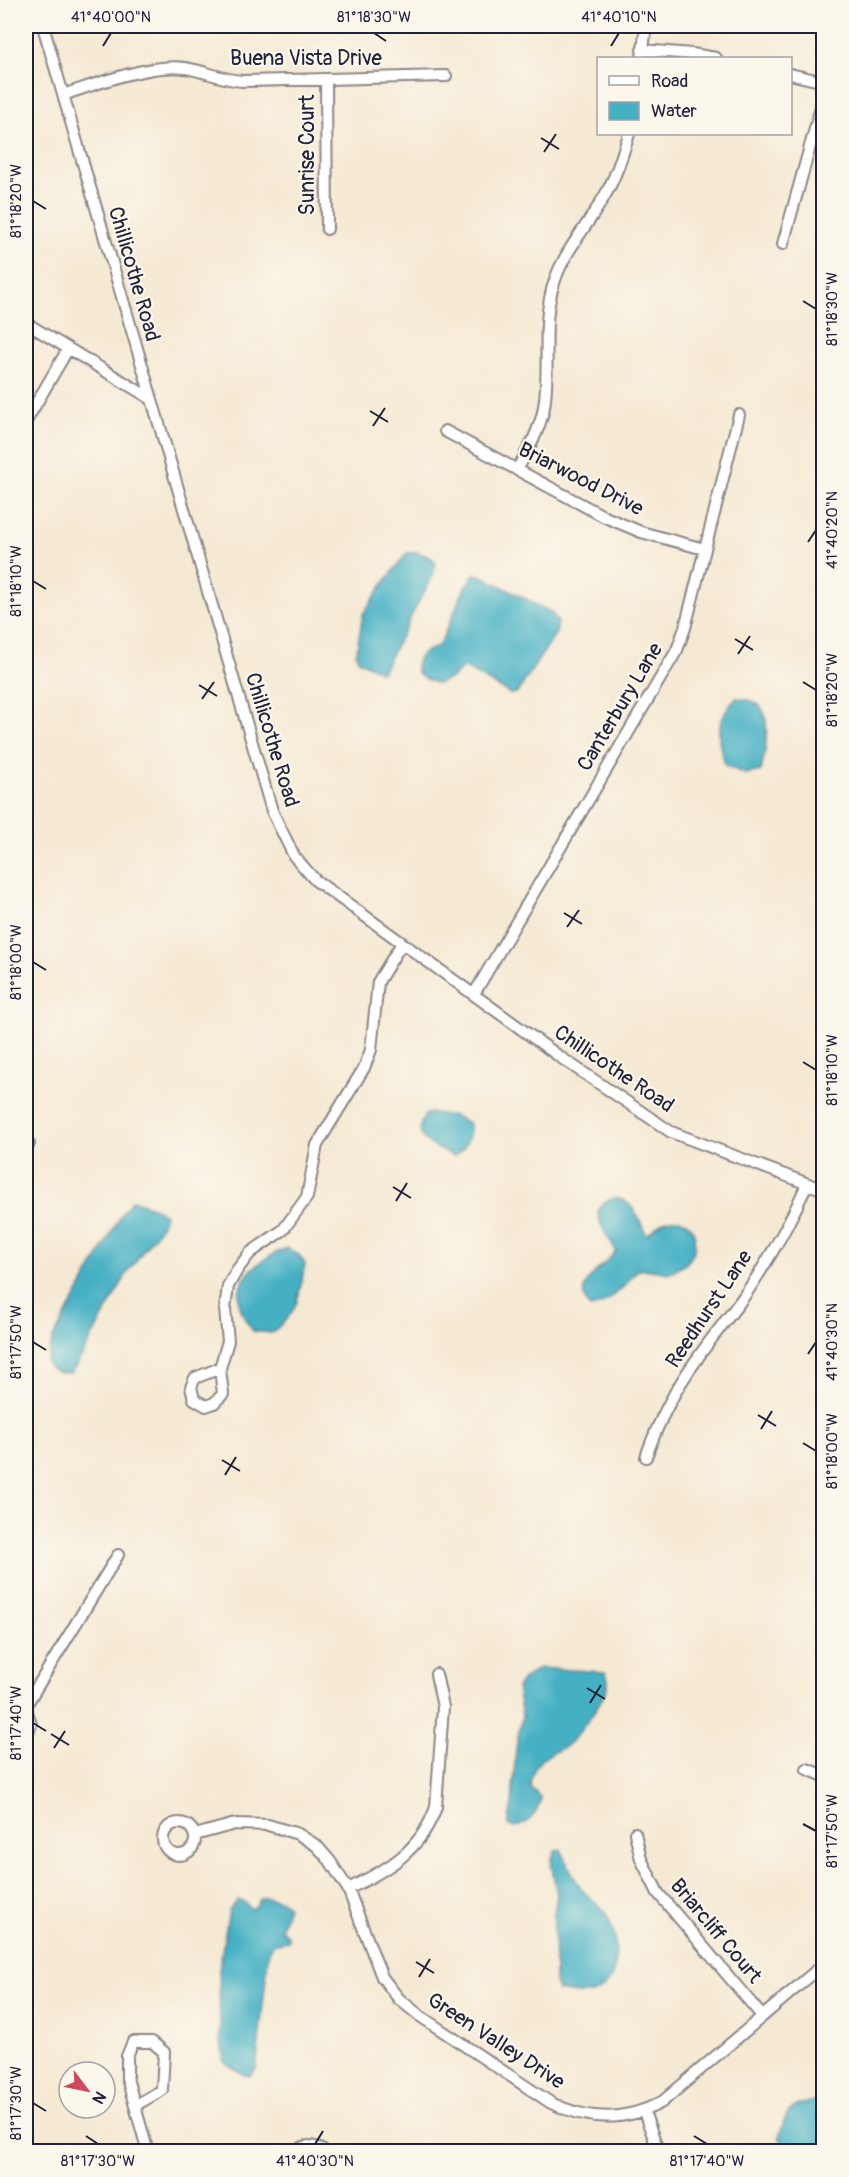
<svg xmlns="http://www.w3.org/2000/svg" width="849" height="2177" font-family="Pangolin,sans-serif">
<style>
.water{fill:#45b0c4;stroke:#346980;stroke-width:1.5}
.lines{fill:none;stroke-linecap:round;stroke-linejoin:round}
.stream{stroke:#45b0c4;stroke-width:3}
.minor-casing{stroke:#8c8687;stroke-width:14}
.minor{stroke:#fff;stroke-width:10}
.ticks{fill:none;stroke:#22223b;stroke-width:2}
.labels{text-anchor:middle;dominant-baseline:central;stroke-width:4.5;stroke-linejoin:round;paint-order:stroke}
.street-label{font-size:21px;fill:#22223b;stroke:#fbf7ec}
.neatline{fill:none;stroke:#22223b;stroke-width:2}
.ticks-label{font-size:15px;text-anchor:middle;fill:#22223b}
</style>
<rect width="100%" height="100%" fill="#fbf7ec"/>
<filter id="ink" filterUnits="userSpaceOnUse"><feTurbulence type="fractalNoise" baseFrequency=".0167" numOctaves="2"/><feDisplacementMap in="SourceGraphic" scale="12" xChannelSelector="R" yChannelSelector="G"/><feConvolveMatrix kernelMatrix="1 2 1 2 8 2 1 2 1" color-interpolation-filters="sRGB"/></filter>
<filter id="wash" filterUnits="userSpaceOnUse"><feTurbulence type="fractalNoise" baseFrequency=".008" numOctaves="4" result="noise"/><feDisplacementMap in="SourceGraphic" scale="24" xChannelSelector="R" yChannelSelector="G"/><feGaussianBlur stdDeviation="1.35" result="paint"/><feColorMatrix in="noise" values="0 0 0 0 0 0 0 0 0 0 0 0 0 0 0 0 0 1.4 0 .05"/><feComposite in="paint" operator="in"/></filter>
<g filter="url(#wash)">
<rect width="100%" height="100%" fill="#f5e9d3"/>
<path class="water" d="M417 552 432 558 436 564 433 575 382 672 359 661 356 654 363 614 384 583 407 553Z
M474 574 480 575 551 612 558 622 556 633 517 693 510 694 464 667 453 677 438 684C427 680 412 676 417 662 419 658 419 656 423 653 429 649 434 650 440 644L465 587Z
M736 698C743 699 753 699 759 705 772 717 765 755 761 771L745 774 726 766C715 737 715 722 736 698Z
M433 1113 454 1116 468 1122C473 1134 466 1150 454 1156 434 1147 408 1139 426 1114Z
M616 1198C634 1200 639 1221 647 1235 654 1229 662 1220 671 1219 696 1216 701 1245 689 1260 685 1266 676 1270 669 1273L644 1269 636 1271C627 1285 607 1306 590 1308 569 1284 605 1267 616 1251 606 1231 581 1207 616 1198Z
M132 1200 155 1208 165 1215 162 1225 128 1272 76 1366 70 1373C60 1374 52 1372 46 1363L53 1338 123 1212Z
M287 1248 299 1255 305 1264C298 1298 300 1312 271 1333L253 1331C250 1326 245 1320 243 1315 227 1280 260 1259 287 1248Z
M540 1668 605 1672C606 1674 608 1678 608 1680 609 1695 577 1739 564 1747 557 1752 546 1754 540 1761 533 1768 531 1778 530 1787L540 1797C542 1811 522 1833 508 1825L512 1804 516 1747 522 1716 517 1688 524 1678Z
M561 1849C568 1864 574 1881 585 1893 591 1900 601 1905 605 1912 619 1935 624 1982 594 1993 584 1997 568 1992 558 1991L555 1982 554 1914 557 1895 551 1861 555 1851Z
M266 1897 282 1901 288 1907 281 1928 289 1938 288 1941 272 1944 269 1950 256 2069 250 2076 244 2075 224 2062 220 2036 219 1969 229 1910 238 1900 246 1903 250 1909 255 1907 261 1898Z
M817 2100 823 2102V2151H789L779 2137C787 2109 788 2107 817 2100Z"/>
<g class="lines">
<path class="stream" d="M580 2148V2152"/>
</g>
</g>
<g filter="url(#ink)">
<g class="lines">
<g class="minor-casing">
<path id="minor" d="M43 26 272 811 294 856 315 880 560 1057 671 1132 824 1190
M642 50 692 54 716 58
M642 58 646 26
M790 74 824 82
M326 80 327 229
M63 95C96 84 151 63 185 68 205 71 223 80 243 81L446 76
M783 244 824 96
M26 323 150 398
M26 421 68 349
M445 431 605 517 641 532 704 549
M517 470C528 450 540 430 544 407 551 365 540 322 555 280 565 250 589 224 604 197 616 177 622 156 629 134
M474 994 677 650 685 628 739 415
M26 1149 29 1144
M220 1368 195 1378 191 1387 194 1399 206 1406 214 1403 223 1394 220 1368 228 1341 225 1309 228 1286 237 1270 250 1253 283 1230 307 1197 317 1145 364 1068 371 1050 378 982 402 943
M646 1457C658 1422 675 1389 697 1359 713 1335 733 1313 749 1289 771 1256 791 1221 807 1184
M26 1705 118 1555
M26 1708 31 1725 26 1735
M807 1769 824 1776
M163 1839a16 16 0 1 1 32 0a16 16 0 1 1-32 0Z
M635 1833 641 1859 658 1893 762 2016
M195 1835 235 1824 268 1825 298 1834 317 1846 330 1861 348 1889 382 1977 399 1999 420 2016 551 2103C589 2121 625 2122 662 2102L824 1964
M348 1889C387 1870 421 1851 436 1807L443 1707 436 1674
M136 2105 162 2090 164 2052 152 2042H133L127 2056V2078L148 2152
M644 2112 659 2152
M295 2152C305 2143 315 2145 325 2152"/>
</g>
<use href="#minor" class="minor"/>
</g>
</g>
<path class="ticks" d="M374 33 386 41M103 46 111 33M611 46 619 33M541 138 559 149M544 152 556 134M33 201 46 209M803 301 816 309M370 411 388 422M373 426 385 408M808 542 816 530M33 581 46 589M735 639 753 650M738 654 750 636M803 682 816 690M199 685 217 696M202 699 214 682M564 913 582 924M567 927 579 910M33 962 46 970M803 1062 816 1070M393 1187 411 1198M396 1201 407 1183M33 1342 46 1350M808 1354 816 1342M758 1415 776 1426M761 1429 772 1411M803 1443 816 1451M222 1460 240 1471M225 1475 236 1457M587 1688 605 1699M590 1703 601 1685M33 1723 46 1731M51 1734 69 1745M54 1748 65 1731M803 1824 816 1831M416 1962 434 1973M419 1977 430 1959M33 2103 46 2111M86 2136 98 2144M694 2136 707 2144M315 2144 323 2131"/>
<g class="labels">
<g class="street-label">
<text x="306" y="58">Buena Vista Drive</text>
<text transform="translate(307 155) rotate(-90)">Sunrise Court</text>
<text transform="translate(134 274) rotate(74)">Chillicothe Road</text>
<text transform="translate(581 479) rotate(27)">Briarwood Drive</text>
<text transform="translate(620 707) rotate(-59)">Canterbury Lane</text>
<text transform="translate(272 740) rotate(73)">Chillicothe Road</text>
<text transform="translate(614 1069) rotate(34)">Chillicothe Road</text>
<text transform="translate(709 1309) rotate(-56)">Reedhurst Lane</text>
<text transform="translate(716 1931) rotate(50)">Briarcliff Court</text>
<text transform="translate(496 2041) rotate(33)">Green Valley Drive</text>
</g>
</g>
<rect width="849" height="2177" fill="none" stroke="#fbf7ec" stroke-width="66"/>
<rect x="597" y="57" width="195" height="78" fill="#fbf7ec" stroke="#a4a2a5" stroke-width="1.5"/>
<rect x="609" y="76" width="30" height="9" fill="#ffffff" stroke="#a4a2a5" stroke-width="1.5"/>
<text x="651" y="87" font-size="18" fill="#22223b">Road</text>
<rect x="609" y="102" width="30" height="18" fill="#45b0c4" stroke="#a4a2a5" stroke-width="1.5"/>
<text x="651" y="117" font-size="18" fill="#22223b">Water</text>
<g transform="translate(87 2090) rotate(122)"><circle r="28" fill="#fbf7ec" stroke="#a4a2a5" stroke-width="1.5"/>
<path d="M0-4.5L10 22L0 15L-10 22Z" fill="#d1495b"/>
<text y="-9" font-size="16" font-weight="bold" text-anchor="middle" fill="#22223b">N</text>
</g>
<rect x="33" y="33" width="783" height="2111" class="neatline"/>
<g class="ticks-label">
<text x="111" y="22">41°40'00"N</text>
<text x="374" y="22">81°18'30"W</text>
<text x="619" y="22">41°40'10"N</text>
<text transform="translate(16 201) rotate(-90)" y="5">81°18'20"W</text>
<text transform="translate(832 309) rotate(-90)" y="5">81°18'30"W</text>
<text transform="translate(832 530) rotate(-90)" y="5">41°40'20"N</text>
<text transform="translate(16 581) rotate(-90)" y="5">81°18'10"W</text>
<text transform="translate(832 690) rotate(-90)" y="5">81°18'20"W</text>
<text transform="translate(16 962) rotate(-90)" y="5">81°18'00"W</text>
<text transform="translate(832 1070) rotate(-90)" y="5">81°18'10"W</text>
<text transform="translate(832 1342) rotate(-90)" y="5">41°40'30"N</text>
<text transform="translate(16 1342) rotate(-90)" y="5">81°17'50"W</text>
<text transform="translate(832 1451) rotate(-90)" y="5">81°18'00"W</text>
<text transform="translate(16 1723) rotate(-90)" y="5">81°17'40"W</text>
<text transform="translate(832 1831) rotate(-90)" y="5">81°17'50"W</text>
<text transform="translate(16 2103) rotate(-90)" y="5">81°17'30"W</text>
<text x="98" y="2166">81°17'30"W</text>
<text x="315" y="2166">41°40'30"N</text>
<text x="707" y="2166">81°17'40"W</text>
</g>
</svg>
